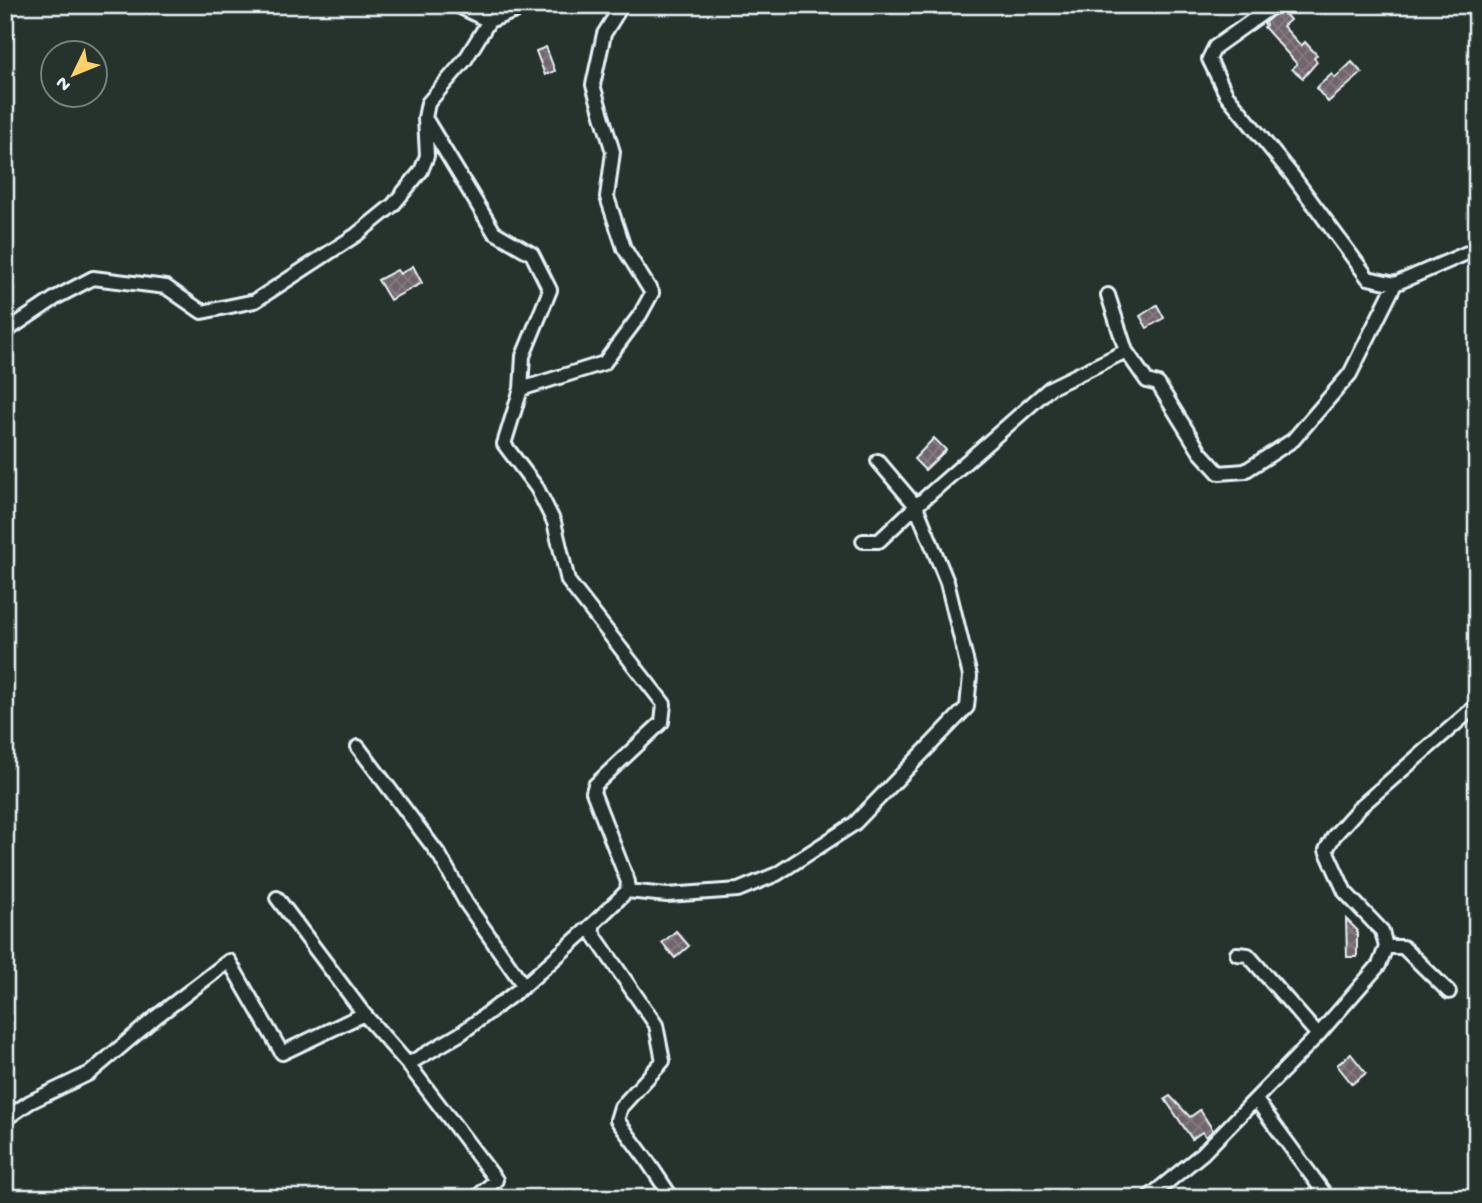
<svg xmlns="http://www.w3.org/2000/svg" width="1482" height="1203" font-family="'Gochi Hand',sans-serif">
<style>
.building{fill:url(#building-cross-hatch);stroke:#e8f1f8;stroke-width:2}
.lines{fill:none;stroke-linecap:round;stroke-linejoin:round}
.minor-casing{stroke:#e8f1f8;stroke-width:18}
.minor{stroke:#26332d;stroke-width:12}
</style>
<defs>
<pattern id="building-cross-hatch" width="8" height="8" patternUnits="userSpaceOnUse" patternTransform="scale(1.75)"><rect width="8" height="8" fill="#70656b"/><path d="M0 0l8 8M0 8l8-8" fill="none" stroke="#847c81"/></pattern>
</defs>
<rect width="100%" height="100%" fill="#26332d"/>
<filter id="ink" filterUnits="userSpaceOnUse"><feTurbulence type="fractalNoise" baseFrequency=".0143" numOctaves="2"/><feDisplacementMap in="SourceGraphic" scale="14" xChannelSelector="R" yChannelSelector="G"/><feConvolveMatrix kernelMatrix="1 2 1 2 8 2 1 2 1" color-interpolation-filters="sRGB"/></filter>
<g filter="url(#ink)">
<path class="building" d="M1281 9 1290 20 1283 26 1301 46 1305 42 1317 55 1314 58 1317 62 1303 78 1292 69 1297 64 1264 27 1266 25 1264 23Z
M546 47 555 71 545 75 536 51Z
M1352 62 1362 73 1328 102 1316 88 1332 74 1335 78Z
M413 266 422 283 390 300 378 280 397 270 400 274Z
M1157 305 1164 318 1147 328 1140 316Z
M934 438 946 450 925 470 914 459Z
M1346 919 1357 930V957H1347Z
M676 931 689 946 675 958 662 943Z
M1351 1054 1366 1073 1352 1084 1337 1065Z
M1170 1096 1190 1117 1200 1110 1213 1130 1206 1137 1202 1132 1192 1139 1165 1099Z"/>
<g class="lines">
<g class="minor-casing">
<path id="minor" d="M456 5 489 21 531 5
M622 5 604 34 593 85 613 152 607 197 624 248 652 293 640 315 604 363 521 389 504 444 537 488 554 522 568 581 664 704 662 722 595 785 593 792 628 882 627 891 594 923 592 932 656 1025 663 1061 621 1107 617 1120 646 1159 672 1198
M1274 5 1215 47 1209 59 1226 94 1292 175 1368 278 1395 284 1474 250 1477 252
M427 121 494 232 532 254 550 290 523 356 521 389
M1108 295 1126 351 1147 381 1158 384 1200 452 1219 473 1245 471 1293 440 1350 374 1395 284
M5 332 57 297 93 278 166 287 202 312 255 301 356 235 393 205 421 171 427 156 425 118 428 103 465 60 489 21
M863 541H879L916 506 1050 388 1126 351
M358 747 440 856 466 903 524 986
M627 891 667 895 738 890 777 874 854 824 967 707 970 676 947 582 916 506 878 461
M277 898 364 1014 408 1064 496 1180 476 1198
M1386 947H1403L1449 992
M1237 954 1248 955 1318 1035
M408 1064 460 1034 524 986 594 923
M1256 1100 1328 1198
M5 1119 30 1102 90 1073 156 1017 229 961 282 1053 364 1014
M1148 1198 1203 1153 1318 1035 1379 965 1386 947 1382 931 1345 892 1326 850 1334 836 1360 807 1477 705"/>
</g>
<use href="#minor" class="minor"/>
</g>
</g>
<rect width="1482" height="1203" fill="none" stroke="#26332d" stroke-width="28"/>
<rect x="14" y="14" width="1454" height="1175" fill="none" stroke="#e8f1f8" stroke-width="2.5" filter="url(#ink)"/>
<g transform="translate(74 74) rotate(227)"><circle r="33" fill="#26332d" stroke="#747f7e" stroke-width="2"/>
<path d="M0-5L12 26L0 18L-12 26Z" fill="#ffd166"/>
<text y="-10" font-size="19" font-weight="bold" text-anchor="middle" fill="#e8f1f8">N</text>
</g>
</svg>
